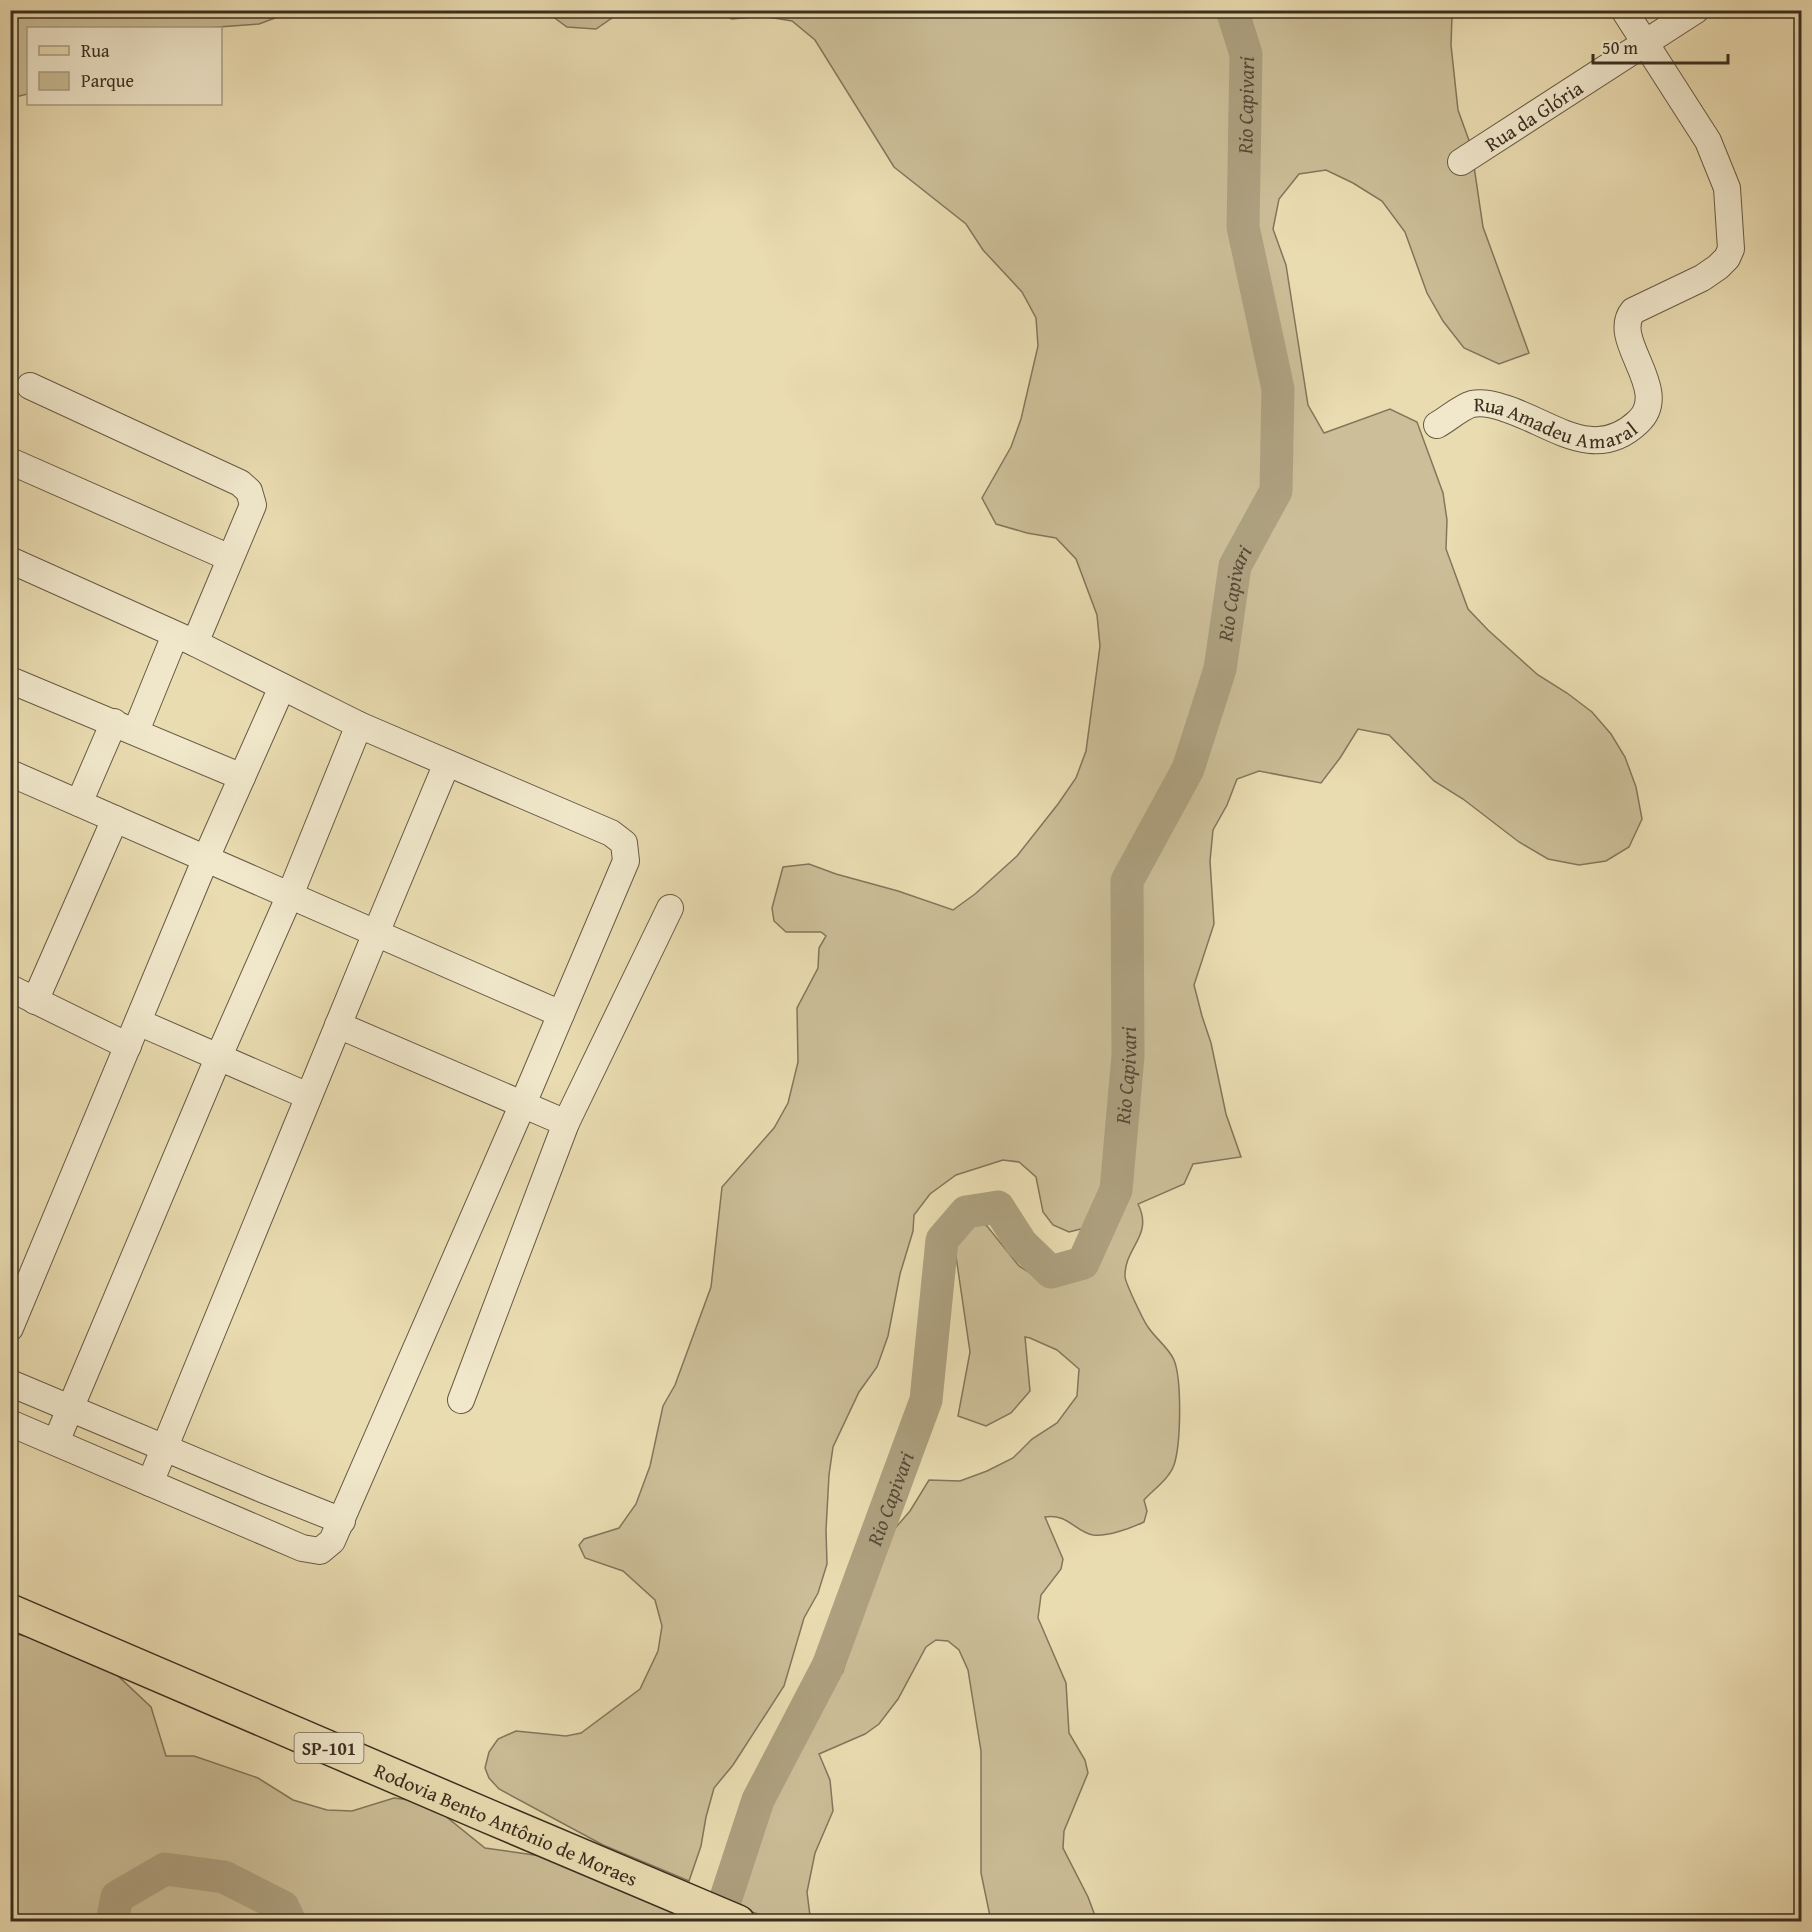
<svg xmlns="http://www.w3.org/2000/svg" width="1812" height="1932" font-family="'Gentium Book Plus',serif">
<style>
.green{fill:#ccbe98;stroke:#83765c;stroke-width:1.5}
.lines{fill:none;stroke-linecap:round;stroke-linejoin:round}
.river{stroke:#aea180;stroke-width:33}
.minor-casing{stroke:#665a44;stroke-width:28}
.major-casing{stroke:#3a2e20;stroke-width:36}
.minor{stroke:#f1e8cc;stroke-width:26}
.major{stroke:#eadcb1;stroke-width:33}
.labels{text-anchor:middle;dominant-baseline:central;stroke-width:6;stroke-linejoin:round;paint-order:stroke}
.shield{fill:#f1e8cc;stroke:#716654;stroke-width:1.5}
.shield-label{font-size:18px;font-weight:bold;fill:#3a2e20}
.street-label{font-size:20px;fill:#3a2e20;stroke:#f1e8cc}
.water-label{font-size:21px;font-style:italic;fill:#574b38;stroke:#f1e8cc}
</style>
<rect width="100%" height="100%" fill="#eadcb1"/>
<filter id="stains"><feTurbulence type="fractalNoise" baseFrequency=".00333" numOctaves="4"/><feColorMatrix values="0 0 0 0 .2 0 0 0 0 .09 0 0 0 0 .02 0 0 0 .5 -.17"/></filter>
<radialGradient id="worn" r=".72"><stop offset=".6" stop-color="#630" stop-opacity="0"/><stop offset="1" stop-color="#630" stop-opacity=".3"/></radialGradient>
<path class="green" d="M554 10H622V11L596 29 567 27 552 16Z
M10 11 11 10 314 11 291 12 259 24 205 28H28V94L11 98Z
M714 11H1450L1452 16 1451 45 1458 110 1471 146 1483 227 1529 353 1499 364 1464 348 1443 321 1427 293 1405 232 1382 201 1353 183 1326 170 1299 174 1279 199 1273 229 1286 265 1308 405 1324 433 1390 409 1417 422 1443 493 1447 520 1446 549 1468 609 1488 630 1538 675 1567 693 1592 712 1611 734 1625 757 1636 787 1642 819 1629 847 1606 861 1579 865 1548 859 1519 842 1463 799 1434 781 1389 735 1358 729 1340 758 1321 783 1259 771 1237 779 1227 805 1213 830 1210 861 1214 924 1194 985 1202 1016 1211 1043 1226 1114 1241 1157 1193 1164 1184 1184 1138 1204C1154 1236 1124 1247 1125 1277 1126 1284 1143 1320 1148 1327 1155 1338 1169 1348 1174 1360 1182 1380 1181 1444 1174 1465 1169 1479 1154 1489 1144 1500L1147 1511 1144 1522C1131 1528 1107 1537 1093 1535 1075 1532 1068 1513 1045 1517L1063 1559 1061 1569 1041 1595 1038 1618 1066 1683 1069 1733 1085 1760 1088 1773 1064 1831 1063 1848 1088 1897 1097 1921H991L981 1873V1751L968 1670 959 1650 948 1641 936 1640 926 1647 898 1699 879 1724 865 1734 819 1754 830 1780 833 1811 815 1853 807 1892 810 1916 805 1921H779L740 1908 722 1898 750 1843 759 1817 764 1788 773 1762 805 1713 823 1691 843 1672 848 1643 866 1588 891 1533 910 1511 929 1480 960 1481 987 1471 1013 1458 1032 1439 1057 1423 1077 1396 1079 1369 1057 1350 1030 1338 1025 1337 1030 1391 1011 1413 986 1426 958 1416 970 1352 952 1229 961 1221 974 1218 987 1226 1019 1266 1046 1283C1069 1276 1076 1253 1087 1233L1085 1228 1069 1232 1053 1225 1043 1212 1036 1177 1019 1162 1003 1160 956 1175 930 1194 914 1215 913 1231 900 1274 888 1336 877 1367 859 1392 833 1447 829 1475 826 1530 827 1564 818 1593 804 1618 784 1686 733 1765 714 1788 706 1817 701 1846 689 1881 603 1845 499 1789 489 1778 485 1768 489 1752 498 1739 516 1731 566 1736 581 1733 640 1689 658 1651 662 1626 655 1600 623 1571 585 1558 579 1545 584 1539 619 1528 636 1504 650 1466 663 1406 675 1385 711 1287 722 1187 774 1128 788 1103 798 1062 797 1008 818 968 819 948 826 936 821 932H786L774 921 772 908 783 867 809 864 836 874 898 891 953 910 975 894 1017 856 1058 804 1076 778 1086 751 1100 646 1097 615 1076 559 1056 538 1027 533 996 524 982 498 1011 447 1021 419 1038 346 1036 318 1022 292 983 250 966 224 894 167 815 40 792 21 762 16 732 19Z
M11 1633 34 1638 117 1675 151 1707 166 1756H194L258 1778 293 1800 327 1810 352 1811 394 1798 417 1801 439 1811 485 1848 548 1857 663 1903 675 1914 679 1921 11 1922Z"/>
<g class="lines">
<g class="river">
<path d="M112 1922 117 1897 165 1869 224 1877 283 1907 290 1922"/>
<path id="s1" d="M718 1922 758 1800 828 1666 926 1400 942 1240 966 1212 998 1207 1021 1243 1051 1272 1083 1263 1116 1190 1128 1056 1127 881 1188 769 1220 669 1235 566 1276 491 1278 389 1243 227 1246 54 1232 10"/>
</g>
<g class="minor-casing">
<g id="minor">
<path id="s2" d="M1461 162 1696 10"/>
<path d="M30 386 240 483 249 491 253 505 195 643"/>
<path id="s3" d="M1437 425C1448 419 1461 407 1472 404 1482 402 1495 405 1504 408 1550 422 1594 464 1638 422 1673 390 1609 340 1633 311L1702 278 1718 267 1727 258 1731 249 1727 188 1708 141 1624 10"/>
<path d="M10 461 230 558"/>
<path d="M10 560 195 643 359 725 611 833 624 843 626 861 522 1106 332 1541 320 1551 302 1548 10 1423"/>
<path d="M10 680 242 777"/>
<path d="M136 731 175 635"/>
<path d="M10 773 561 1014"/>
<path d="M79 803 114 722"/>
<path d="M10 988 128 1046"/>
<path d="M35 1001 115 819"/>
<path d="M138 1022 308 1096"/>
<path d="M338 1025 566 1123"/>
<path d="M10 1328 206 858 282 687"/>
<path d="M10 1383 262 1489 342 1521"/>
<path d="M461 1400 566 1123 670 908"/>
<path d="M56 1442 219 1056 290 895 359 725"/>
<path d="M150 1483 376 933 447 763"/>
</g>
</g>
<g class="major-casing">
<g id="major">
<path id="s4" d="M10 1611 483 1814 738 1922"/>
</g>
</g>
<use href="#minor" class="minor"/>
<use href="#major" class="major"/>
</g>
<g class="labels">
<rect class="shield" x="294.5" y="1733" width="69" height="30" rx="4.5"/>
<g class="shield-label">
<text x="329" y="1748">SP-101</text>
</g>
<g class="street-label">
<text stroke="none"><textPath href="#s2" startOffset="86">Rua da Glória</textPath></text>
<text stroke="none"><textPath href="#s3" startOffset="128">Rua Amadeu Amaral</textPath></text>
<text stroke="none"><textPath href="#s4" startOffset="540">Rodovia Bento Antônio de Moraes</textPath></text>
</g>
<g class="water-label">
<text stroke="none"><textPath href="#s1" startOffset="2112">Rio Capivari</textPath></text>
<text stroke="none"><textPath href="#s1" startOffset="1610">Rio Capivari</textPath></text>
<text stroke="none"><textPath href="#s1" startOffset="1106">Rio Capivari</textPath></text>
<text stroke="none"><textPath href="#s1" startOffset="458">Rio Capivari</textPath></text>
</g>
</g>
<rect width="1812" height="1932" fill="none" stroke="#eadcb1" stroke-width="36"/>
<rect x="12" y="12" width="1788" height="1908" fill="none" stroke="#3a2e20" stroke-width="3"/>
<rect x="18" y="18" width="1776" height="1896" fill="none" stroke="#3a2e20" stroke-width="1.5"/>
<rect x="27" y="27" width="195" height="78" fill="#f1e8cc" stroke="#a89e87" stroke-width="1.5"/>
<rect x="39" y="46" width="30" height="9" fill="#eadcb1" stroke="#a89e87" stroke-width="1.5"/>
<text x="81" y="57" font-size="18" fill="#3a2e20">Rua</text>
<rect x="39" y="72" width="30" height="18" fill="#ccbe98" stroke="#a89e87" stroke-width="1.5"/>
<text x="81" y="87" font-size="18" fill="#3a2e20">Parque</text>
<path d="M1593 54v9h135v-9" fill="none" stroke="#3a2e20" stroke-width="3"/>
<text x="1602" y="54" font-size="18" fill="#3a2e20" stroke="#f1e8cc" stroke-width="4.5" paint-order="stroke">50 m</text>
<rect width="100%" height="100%" filter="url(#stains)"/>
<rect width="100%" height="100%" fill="url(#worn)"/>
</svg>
